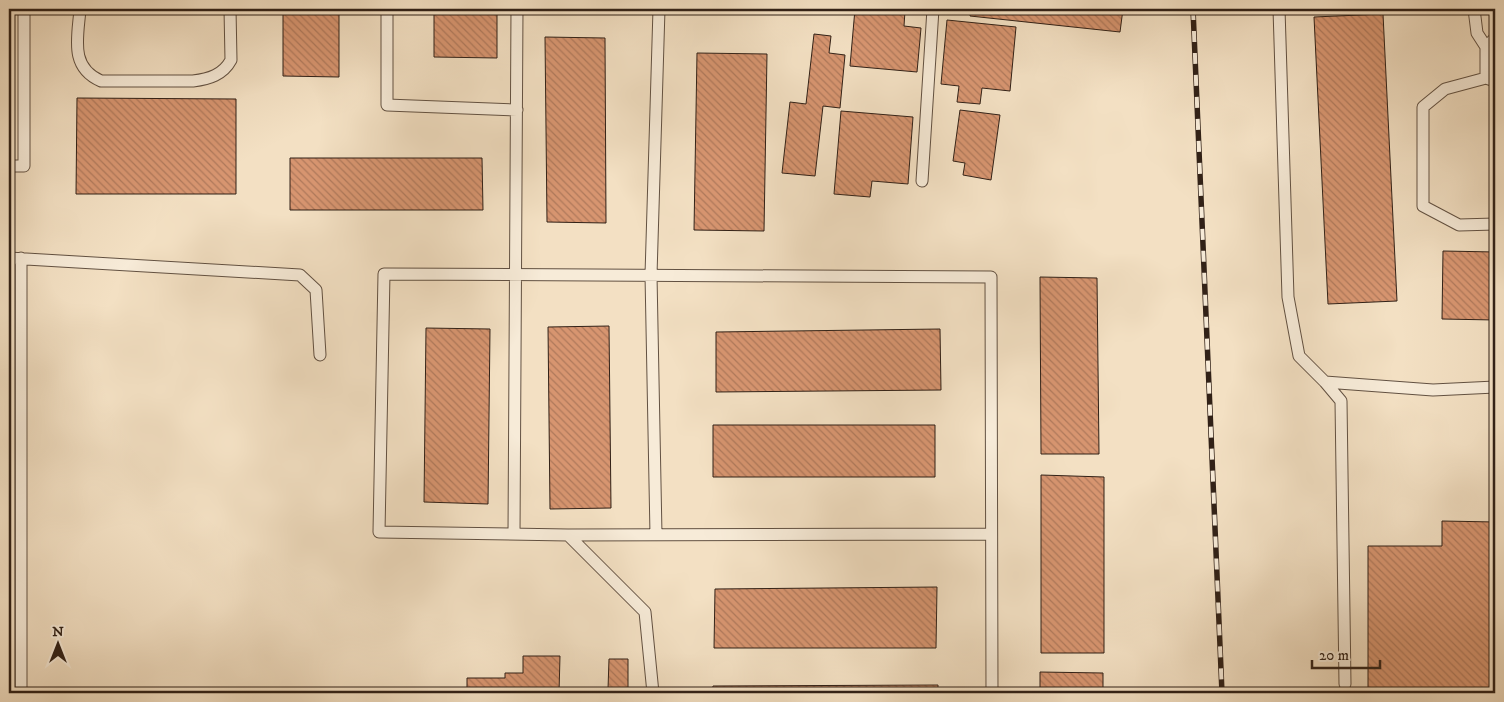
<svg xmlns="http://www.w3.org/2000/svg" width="1504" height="702" font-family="'IM FELL DW Pica',serif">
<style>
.building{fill:url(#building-back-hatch);stroke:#312117}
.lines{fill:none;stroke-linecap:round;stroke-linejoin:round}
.lane-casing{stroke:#625142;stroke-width:13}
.lane{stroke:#f7ebd8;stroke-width:11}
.rail-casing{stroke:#312117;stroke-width:5.5}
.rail{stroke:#f7ebd8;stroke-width:4;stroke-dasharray:11;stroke-linecap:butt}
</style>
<defs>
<pattern id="building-back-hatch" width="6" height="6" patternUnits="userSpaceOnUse" patternTransform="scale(1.25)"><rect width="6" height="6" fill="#d79570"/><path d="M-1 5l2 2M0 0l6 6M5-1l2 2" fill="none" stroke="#af795b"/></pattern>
</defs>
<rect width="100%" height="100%" fill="#f3e0c3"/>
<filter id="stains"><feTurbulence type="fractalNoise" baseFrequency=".004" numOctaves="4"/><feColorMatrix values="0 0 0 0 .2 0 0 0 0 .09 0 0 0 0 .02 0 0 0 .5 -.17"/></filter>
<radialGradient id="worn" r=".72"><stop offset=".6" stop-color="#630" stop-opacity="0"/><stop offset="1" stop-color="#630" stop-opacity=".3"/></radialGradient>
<path class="building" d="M283 9H339V77L283 76Z
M434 9H497V58L434 57Z
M855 9 905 11 904 26 921 28 917 72 850 66Z
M971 9H1123L1120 32 970 16Z
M1383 14 1397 301 1328 304 1314 17Z
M947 20 1016 27 1010 91 982 88 980 104 957 102 959 86 941 84Z
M814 34 831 36 829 53 845 55 840 108 823 106 815 176 782 173 790 102 806 104Z
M545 37 605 38 606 223 547 222Z
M697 53 767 54 764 231 694 230Z
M77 98 236 99V194H76Z
M960 110 1000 115 991 180 963 175 965 163 953 161Z
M841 111 913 117 908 184 872 181 870 197 834 194Z
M290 158H482L483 210H290Z
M1443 251 1495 252V320L1442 319Z
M1040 277 1097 278 1099 454H1041Z
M609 326 611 508 550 509 548 327Z
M426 328 490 329 488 504 424 502Z
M940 329 941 390 716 392V332Z
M713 425H935V477H713Z
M1041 475 1104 477V653H1041Z
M1442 521 1495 522V693H1368V546H1442Z
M937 587 936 648H714L715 589Z
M523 656H560L559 693H467V678H505V673H523Z
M609 659H628V689H608Z
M1040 672 1103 673V693H1040Z
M938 685V693H712L713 686Z"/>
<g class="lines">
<g class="lane-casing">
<path id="lane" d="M80 9C78 37 69 67 101 81H193C209 79 223 75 231 60L230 9
M387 9V105L517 110
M1279 9 1288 297 1299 356 1325 382 1433 390 1495 387
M1474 9 1477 33 1486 47V78
M1486 47 1495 38
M1495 81 1486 78 1445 89 1423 107V206L1459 225 1495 224
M9 166H24V9
M922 181 933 9
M9 258 300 275 316 290 320 355
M21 258V693
M1325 382 1341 401 1345 684
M514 534 517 9
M568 535 991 534
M656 535 651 275 659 9
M653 693 645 612 568 535 379 532 384 274 991 277 992 693"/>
</g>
<use href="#lane" class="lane"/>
<g class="rail-casing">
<path id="rail" d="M1193 9 1222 693"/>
</g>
<use href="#rail" class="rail"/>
</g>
<rect width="1504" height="702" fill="none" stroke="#f3e0c3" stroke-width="30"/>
<rect x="10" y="10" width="1484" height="682" fill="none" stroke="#312117" stroke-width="2.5"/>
<rect x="15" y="15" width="1474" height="672" fill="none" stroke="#312117"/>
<g transform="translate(58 644)" stroke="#f7ebd8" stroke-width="4" paint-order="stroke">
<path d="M0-4L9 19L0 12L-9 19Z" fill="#312117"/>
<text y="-8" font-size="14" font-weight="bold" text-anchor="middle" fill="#312117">N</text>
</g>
<path d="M1312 660v8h68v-8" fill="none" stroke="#312117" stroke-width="2.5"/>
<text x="1319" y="660" font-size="15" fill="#312117" stroke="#f7ebd8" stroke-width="4" paint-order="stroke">20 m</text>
<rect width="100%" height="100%" filter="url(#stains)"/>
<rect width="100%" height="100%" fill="url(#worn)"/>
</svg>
